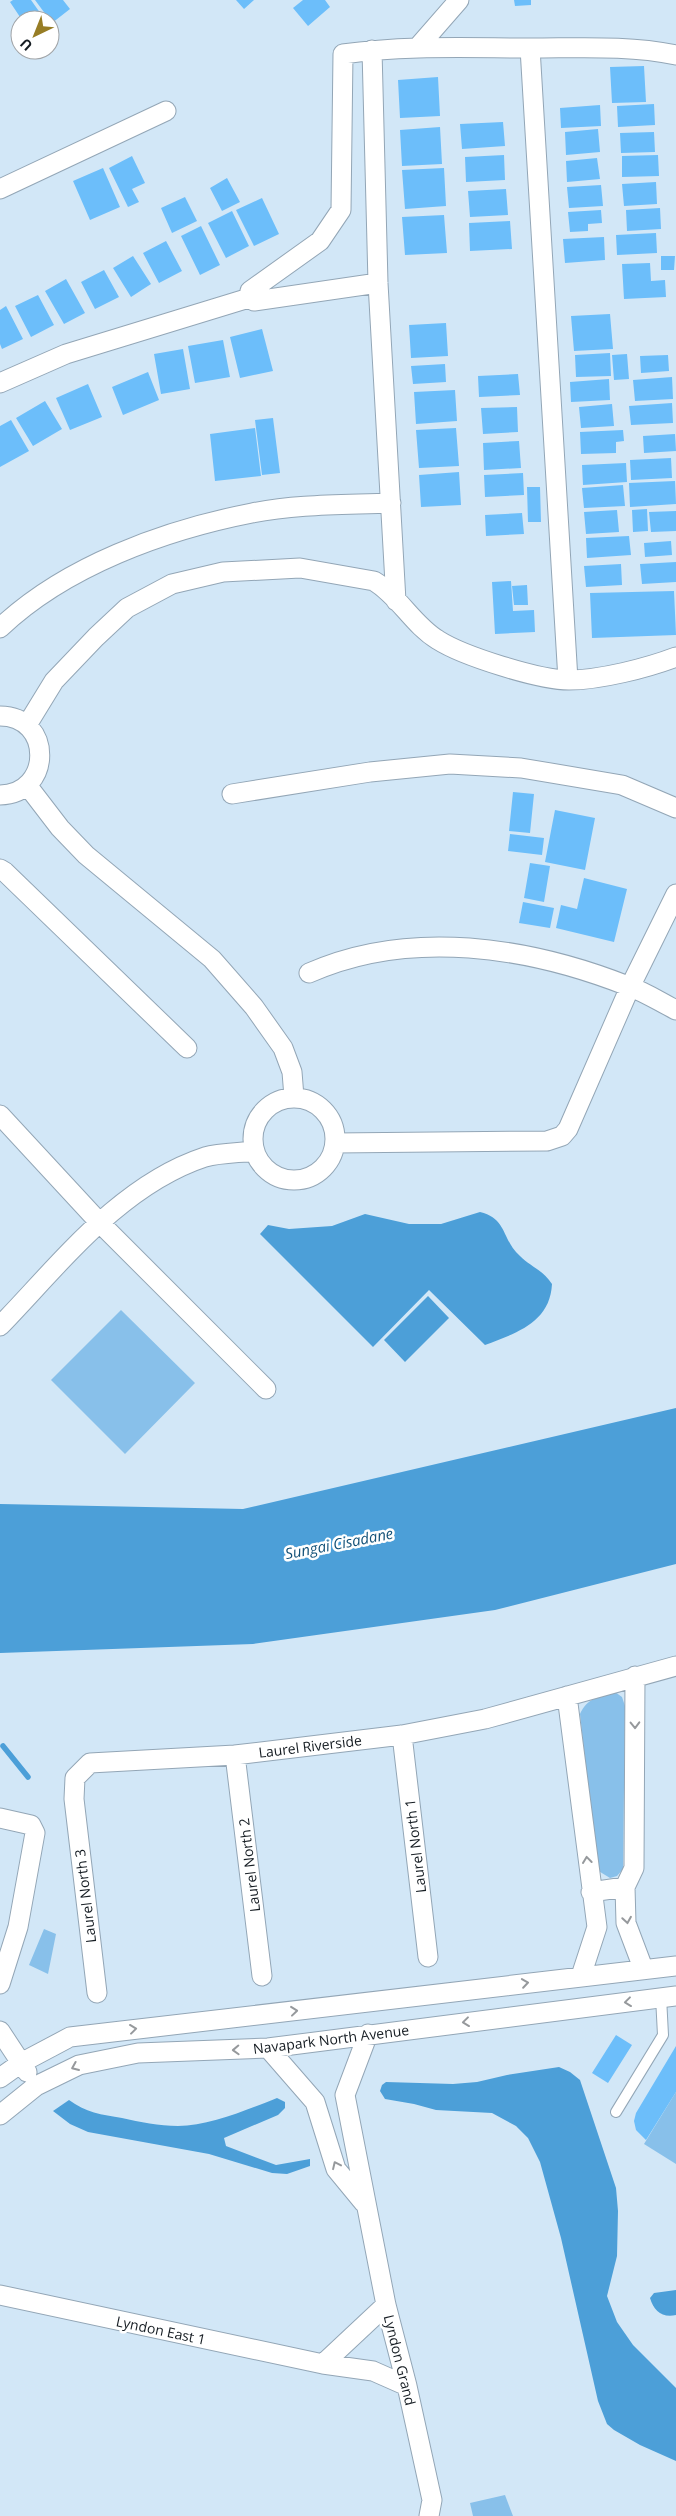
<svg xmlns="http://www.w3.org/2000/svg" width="676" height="2516" font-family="'Open Sans',sans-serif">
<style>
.green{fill:#88c0ea}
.water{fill:#4c9fd8}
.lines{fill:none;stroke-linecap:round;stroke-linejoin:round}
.stream{stroke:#4c9fd8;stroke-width:5.5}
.building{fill:#6cbefa}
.service-casing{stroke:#93a6b6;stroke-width:12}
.minor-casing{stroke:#93a6b6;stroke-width:21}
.service{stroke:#fff;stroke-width:10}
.minor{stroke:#fff;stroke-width:19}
.oneway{stroke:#96999c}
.labels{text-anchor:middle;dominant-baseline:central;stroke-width:5;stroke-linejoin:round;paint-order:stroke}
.street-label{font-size:14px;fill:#151c22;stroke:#fff}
.water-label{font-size:15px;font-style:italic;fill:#125178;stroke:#fff}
</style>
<rect width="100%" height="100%" fill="#d2e7f7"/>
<path class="green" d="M121 1310 195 1383 125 1454 51 1380Z
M615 1692 622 1697 625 1706 623 1869 617 1876 610 1878 597 1870 580 1714C587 1698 599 1697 615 1692Z
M44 1929 56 1934 48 1974 29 1965Z
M676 2092V2164L644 2144Z
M505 2495 513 2516H473L470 2503Z"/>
<path class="water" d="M480 1212C508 1219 501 1239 520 1256 531 1267 543 1270 552 1284 550 1323 516 1333 485 1345L429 1290 373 1347 260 1234 268 1225 289 1229 332 1226 365 1214 409 1224H441Z
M428 1296 449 1318 405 1362 384 1340Z
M676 1408V1564L495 1610 253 1644 0 1653V1504L243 1509Z
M559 2067 570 2072 580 2080 616 2188 618 2211 617 2256 607 2296 617 2322 633 2345 676 2388V2461L640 2445 614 2430 607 2424 598 2401 561 2238 540 2162 528 2138 516 2126 492 2113 436 2110 414 2104 385 2099 380 2091 382 2085 386 2082 453 2084 477 2082 507 2075Z
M277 2098 285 2102V2108L278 2115 224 2138 226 2146 276 2165 310 2159V2166L287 2174 272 2173 209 2154 88 2132 70 2124 53 2111 69 2100C85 2112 102 2115 122 2118 140 2122 159 2126 178 2126 209 2126 249 2109 277 2098Z
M676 2290V2315C662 2318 654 2311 650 2298L654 2293Z"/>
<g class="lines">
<path class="stream" d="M3 1746 28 1777"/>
</g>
<path class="building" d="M13 0H31L43 17 39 20H22L10 2Z
M35 0H63L70 9 52 23Z
M236 0H254L244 9Z
M303 0H325L330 7 308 26 293 8Z
M514 0H531V5L515 6Z
M644 66 646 102 612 103 610 67Z
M438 77 440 116 400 118 398 80Z
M654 104 655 125 618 127 617 106Z
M600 105 601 126 561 128 560 108Z
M503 122 505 146 462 149 460 124Z
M440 127 442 164 402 166 400 130Z
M598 129 600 152 566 155 565 132Z
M654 132 655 152 621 153 620 133Z
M504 155 505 180 466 182 465 157Z
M658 155 659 176 622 177V156Z
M132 156 145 183 132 189 139 202 128 207 109 168Z
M597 158 600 179 567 182 566 161Z
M103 168 120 207 90 220 73 181Z
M444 168 446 206 405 209 402 170Z
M227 178 240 202 222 211 210 188Z
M656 182 657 204 624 206 622 184Z
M601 185 603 206 569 208 567 187Z
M506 189 508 215 470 217 468 191Z
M185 197 197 221 172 233 161 208Z
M262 198 279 234 254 246 236 210Z
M660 208 661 229 627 231 626 210Z
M601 210 602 223 588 224V231L570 232 568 212Z
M232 211 249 246 226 258 208 223Z
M444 215 447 253 405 255 402 217Z
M510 221 512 249 470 251 469 223Z
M201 226 220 265 200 275 181 236Z
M656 233 657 253 617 255 616 235Z
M604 237 605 260 565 263 563 239Z
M166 241 182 271 159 283 143 253Z
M133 256 151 284 131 297 113 268Z
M661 256H675L674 270H661Z
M650 263 651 281 665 280 666 297 624 299 622 264Z
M104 270 119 297 95 309 81 282Z
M66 279 85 313 64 324 45 291Z
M38 295 54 325 31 337 15 306Z
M6 306 23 339 2 349 0 344V310Z
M610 314 613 349 574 351 571 316Z
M446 323 448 356 411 358 409 325Z
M262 329 273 371 240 378 230 337Z
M223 340 230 377 195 383 188 346Z
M183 349 190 389 161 394 154 354Z
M610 353 611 376 576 377 575 355Z
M627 354 629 379 614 380 612 355Z
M668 355 669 371 641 373 640 356Z
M445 364 446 382 413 384 411 366Z
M148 372 159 400 123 415 112 387Z
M518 374 520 395 479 397 478 376Z
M672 377 673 399 635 401 633 380Z
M609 379 610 400 571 402 570 382Z
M88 384 102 417 70 430 56 398Z
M455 390 457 421 416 424 414 392Z
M45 401 62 429 33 446 16 418Z
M672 403 673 423 631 425 629 406Z
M612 404 614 426 581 428 579 407Z
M517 407 518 432 483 434 481 408Z
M273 418 280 473 262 475 255 420Z
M11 420 29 451 0 467V426Z
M255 428 261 476 215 481 210 434Z
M456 428 459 466 419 468 416 430Z
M623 430 624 441 616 442V453L581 454 580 432Z
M675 434 676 451 644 453 643 436Z
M519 441 521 468 484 470 483 443Z
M671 458 672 478 631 480 630 460Z
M626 463 627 482 583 485 582 465Z
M459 472 461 505 421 507 419 475Z
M523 473 524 495 485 497 484 475Z
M675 481 676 504 630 507 629 483Z
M623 485 625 506 584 508 582 488Z
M527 487H540L541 522H528Z
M647 509 648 531 633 532 632 510Z
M617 510 619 532 586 534 584 512Z
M676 511V531L651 532 649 512Z
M522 513 524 534 486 536 485 515Z
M629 536 631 555 587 558 586 538Z
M671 541 672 555 645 557 644 543Z
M676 562V582L642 584 640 564Z
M621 564 622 585 586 587 584 566Z
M511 581 513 611 534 610 535 632 495 634 492 582Z
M527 585 528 605H514L512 586Z
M674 591 676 635 592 638 590 593Z
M513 792 534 794 530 833 509 831Z
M555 810 595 818 585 870 545 862Z
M510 834 544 838 542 855 508 851Z
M530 863 550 866 544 902 524 898Z
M584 878 627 889 614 942 556 928 561 905 577 909Z
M523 902 554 908 550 928 519 923Z
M616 2035 632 2045 608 2083 592 2073Z
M676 2046V2092L646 2140 636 2130 634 2121 636 2113Z"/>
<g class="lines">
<g class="service-casing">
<path id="service" d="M616 2112 663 2035 661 1997"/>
</g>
<g class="minor-casing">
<path id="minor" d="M418 47 459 0
M530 48 568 680
M372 50 378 283 396 601
M0 189 166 111
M249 298 254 301 378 283
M0 383 66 354 249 298 250 291 320 241 341 210 343 54C406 45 469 48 532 48 579 48 630 45 676 55
M0 628C65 566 165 530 252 513 297 504 345 505 391 503
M0 716C53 716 53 794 0 795
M27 725 54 681 96 637 127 608 172 584 223 572 300 568 374 581C399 596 413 625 438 640 463 656 539 680 569 680 600 680 647 668 676 657
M27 785 60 828 86 855 212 959 254 1007 283 1048 292 1072 294 1097
M232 794 370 772 450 764 521 768 622 785 676 808
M0 869 5 872 187 1048
M309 973C410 928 529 947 628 986 645 992 660 1002 676 1010
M253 1139a41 41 0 1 1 82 0a41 41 0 1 1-82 0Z
M0 1115 99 1222 266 1389
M335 1143 547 1141 562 1136 568 1129 630 987 676 894
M0 1326C60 1264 120 1185 205 1157 220 1153 239 1153 255 1151
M635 1676 634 1868 625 1887 626 1923 643 1968
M567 1696 597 1927 581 1976
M402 1735 428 1957
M235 1755 262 1976
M0 1818 31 1825 35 1833 18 1927 0 1984
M591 1892 625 1887
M97 1993 74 1799 75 1778 90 1763 235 1755 402 1735 485 1719 676 1666
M0 2031 27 2072
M368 2034 345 2095 386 2305 407 2386 432 2500 429 2516
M268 2048 315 2102 336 2169 364 2203
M0 2078 21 2063 70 2037 676 1966
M0 2115 36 2086 79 2065 138 2053 268 2048 676 1996
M0 2295 323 2364 373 2371 407 2386
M323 2364 386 2305"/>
</g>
<use href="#service" class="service"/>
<use href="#minor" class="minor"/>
</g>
<defs><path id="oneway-chevron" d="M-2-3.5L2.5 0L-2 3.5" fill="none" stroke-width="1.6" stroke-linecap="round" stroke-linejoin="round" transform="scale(1.25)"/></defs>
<g class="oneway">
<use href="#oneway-chevron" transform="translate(635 1725) rotate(89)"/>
<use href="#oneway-chevron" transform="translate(587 1860) rotate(-97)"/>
<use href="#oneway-chevron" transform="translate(627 1920) rotate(81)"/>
<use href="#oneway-chevron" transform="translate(525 1983) rotate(-8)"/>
<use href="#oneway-chevron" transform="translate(628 2002) rotate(173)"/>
<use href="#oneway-chevron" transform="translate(294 2011) rotate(-6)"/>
<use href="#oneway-chevron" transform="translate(466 2022) rotate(173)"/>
<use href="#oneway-chevron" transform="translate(133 2029) rotate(-7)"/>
<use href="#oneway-chevron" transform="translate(236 2050) rotate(178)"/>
<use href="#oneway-chevron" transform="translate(75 2067) rotate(157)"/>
<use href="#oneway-chevron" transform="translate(336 2165) rotate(-115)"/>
</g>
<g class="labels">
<g class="street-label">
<text transform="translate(310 1746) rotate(-7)">Laurel Riverside</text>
<text transform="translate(415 1846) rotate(-97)">Laurel North 1</text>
<text transform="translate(249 1865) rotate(-97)">Laurel North 2</text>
<text transform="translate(85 1896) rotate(-97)">Laurel North 3</text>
<text transform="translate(331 2039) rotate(-7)">Navapark North Avenue</text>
<text transform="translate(161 2330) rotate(12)">Lyndon East 1</text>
<text transform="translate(400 2360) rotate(76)">Lyndon Grand</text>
</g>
<g class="water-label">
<text transform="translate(339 1543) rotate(-11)">Sungai Cisadane</text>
</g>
</g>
<g transform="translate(35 35) rotate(223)"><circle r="24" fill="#ffffff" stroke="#a1a4a7"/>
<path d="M0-4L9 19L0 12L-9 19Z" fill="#977d25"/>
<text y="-8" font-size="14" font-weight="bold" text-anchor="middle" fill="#151c22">U</text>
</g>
</svg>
